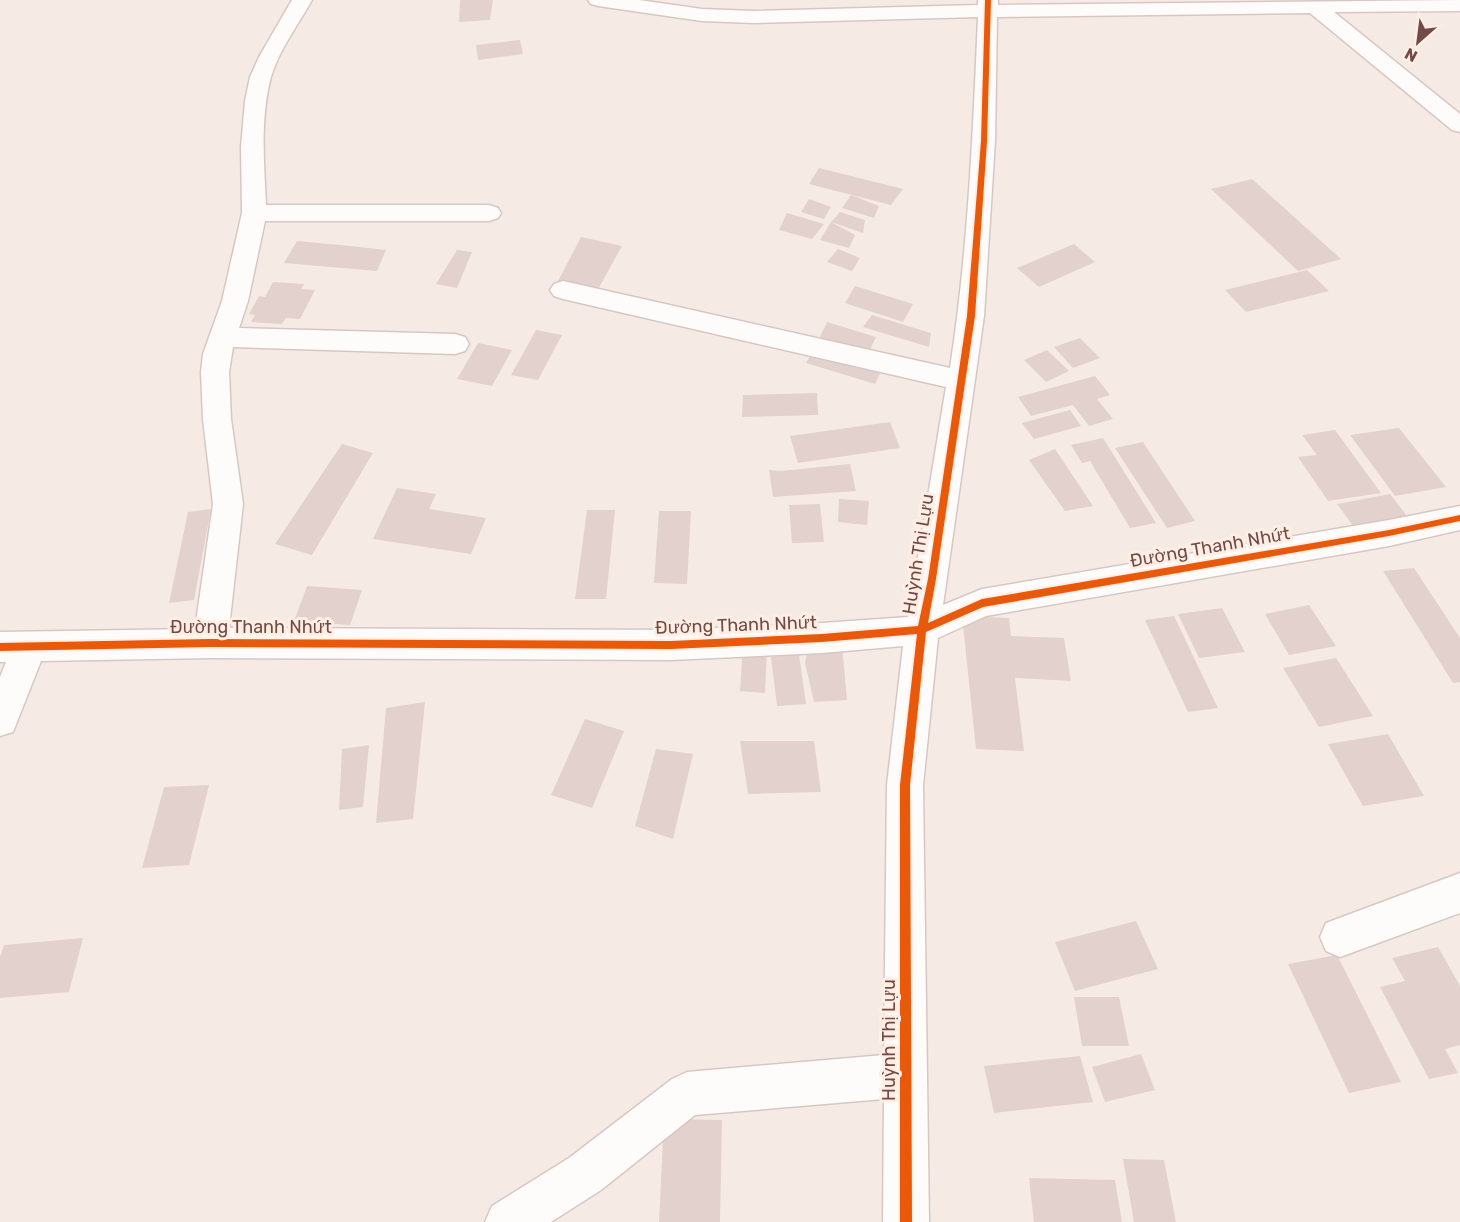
<svg xmlns="http://www.w3.org/2000/svg" width="1460" height="1222" font-family="Rubik,sans-serif">
<style>
.building{fill:#e2d1cc}
.lines{fill:none;stroke-linecap:round;stroke-linejoin:round}
.minor-casing{stroke:#d7c7c3;stroke-width:3}
.minor{fill:#fefcfb;fill-rule:evenodd}
.cycleway-casing{stroke:#ffeee4;stroke-width:4}
.cycleway{fill:#e8590c;fill-rule:evenodd}
.labels{text-anchor:middle;dominant-baseline:central;stroke-width:6;stroke-linejoin:round;paint-order:stroke}
.street-label{font-size:18px;fill:#734a45;stroke:#ffeee4}
</style>
<rect width="100%" height="100%" fill="#f6ebe4"/>
<path class="building" d="M460 0H493L490 20 459 22Z
M520 40 523 54 478 60 476 45Z
M819 168 903 189 891 205 809 184Z
M1252 179 1341 259 1298 271 1211 189Z
M851 195 879 206 874 218 842 208Z
M809 199 831 207 824 219 801 212Z
M840 212 865 220 863 233 831 222Z
M787 213 824 224 812 239 779 230Z
M831 222 855 235 849 248 820 240Z
M581 237 622 246 596 293 556 285Z
M297 241 341 245 386 250 377 271 284 263Z
M1074 244 1095 262 1039 287 1017 268Z
M838 249 860 258 852 271 827 262Z
M457 250 472 252 457 288 436 284Z
M1307 270 1329 291 1246 312 1225 290Z
M273 282 304 284 301 289 315 290 300 319 286 318 282 324 251 322 255 315 249 314 259 296 265 297Z
M855 286 913 304 903 322 845 303Z
M872 315 931 333 929 347 863 327Z
M827 322 876 337 868 354 820 337Z
M536 330 562 335 538 380 511 375Z
M1080 338 1100 358 1073 368 1054 347Z
M478 343 512 350 492 386 457 379Z
M815 347 883 367 875 384 806 363Z
M1047 350 1069 371 1046 382 1024 360Z
M1095 376 1110 395 1097 399 1113 419 1089 426 1073 405 1031 416 1018 397Z
M817 393 818 415 742 417 743 395Z
M1070 410 1081 426 1034 439 1022 423Z
M890 422 900 448 798 463 790 436Z
M1399 428 1446 487 1395 496 1350 435Z
M1335 430 1381 493 1328 501 1298 457 1317 455 1302 435Z
M1103 438 1156 523 1130 528 1090 461 1082 463 1071 445Z
M1143 442 1195 521 1167 528 1115 448Z
M342 444 373 453 312 555 275 544Z
M1055 449 1093 506 1065 511 1029 460Z
M850 464 856 491 773 497 769 470 781 471Z
M397 488 436 494 429 509 486 518 471 554 373 539Z
M1390 494 1407 516 1354 527 1337 504Z
M839 499 869 501 867 525 838 522Z
M820 504 824 542 792 543 789 505Z
M211 509 194 600 169 603 188 512Z
M587 510H615L606 599H575Z
M659 511H691L687 584 654 583Z
M1414 568 1460 638V682L1453 683 1383 571Z
M307 586 362 590 350 625 294 621Z
M1309 605 1336 646 1289 655 1265 614Z
M1222 608 1245 652 1199 658 1178 614Z
M962 616 1009 618 1011 636 1064 638 1071 681 1015 678 1024 751 976 749Z
M1174 616 1218 708 1188 712 1145 620Z
M809 642 842 645 847 700 814 702 805 663Z
M743 647 767 648 765 693 740 691Z
M799 654 806 704 777 706 771 657Z
M1336 658 1373 716 1319 727 1283 668Z
M425 702 413 819 376 823 386 708Z
M585 719 624 731 592 808 551 795Z
M1388 734 1424 796 1363 806 1328 744Z
M740 741H814L821 792 748 794Z
M369 745 363 807 339 810 342 749Z
M656 749 693 754 673 839 635 826Z
M209 785 189 865 142 868 164 787Z
M1136 921 1158 969 1075 991 1055 942Z
M83 938 69 992 0 998V957L4 945Z
M1438 947 1460 986V1045L1445 1049 1458 1073 1429 1079 1380 987 1405 981 1392 958Z
M1337 955 1401 1082 1349 1093 1288 964Z
M1074 997H1119L1129 1046H1082Z
M1141 1054 1155 1090 1105 1102 1092 1067Z
M1080 1056 1093 1102 994 1113 984 1066Z
M664 1119 722 1120 720 1222H659Z
M1123 1159 1164 1160 1176 1222H1134Z
M1029 1178 1115 1180 1122 1222H1034Z"/>
<g class="lines">
<g class="minor-casing">
<path id="minor" d="M292 0H312C298 25 279 50 271 77 260 118 264 163 266 205H489L498 208 501 213 498 218 489 221H265L248 301 239 328 455 334 465 337 469 344 465 351 455 354 233 347 229 372 231 419 243 504 229 628 671 630 822 623 908 617 946 387 563 299 554 296 550 290 554 284 563 281 950 368C968 252 973 134 978 17L754 23 702 21 598 6 591 4 588 0H639L702 9 754 11 978 5V0H998V5L1460 0V11L1334 12 1460 114V132L1452 130 1310 13 997 17 995 141 984 316 943 605 982 589 1389 520 1460 506V530L1389 546 986 616 938 638 923 785 929 1222H883L884 1099 695 1115 601 1190 551 1222H485L492 1206 569 1158 672 1079 687 1072 884 1055 887 785 903 646 822 653 671 660 210 658 41 661 13 732 0 736V677L6 662H0V632L195 629 213 504 203 419 201 372 203 354 222 301 242 213 241 147 245 101 250 77 259 57Z
M1460 873V913L1340 957 1326 951 1320 937 1326 923Z"/>
</g>
<use href="#minor" class="minor"/>
<g class="cycleway-casing">
<path id="cycleway" d="M985 0H991L987 141 975 316 936 579 928 623 982 599 1389 530 1460 515V521L1389 536 983 607 926 632 910 785 912 1222H900V785L917 634 822 642 671 649 210 647 0 651V643L210 639 671 641 822 634 918 626 928 579 967 316 981 141Z"/>
</g>
<use href="#cycleway" class="cycleway"/>
</g>
<g class="labels">
<g class="street-label">
<text transform="translate(1210 547) rotate(-10)">Đường Thanh Nhứt</text>
<text transform="translate(918 554) rotate(-81)">Huỳnh Thị Lựu</text>
<text transform="translate(736 625) rotate(-2)">Đường Thanh Nhứt</text>
<text x="251" y="627">Đường Thanh Nhứt</text>
<text transform="translate(889 1040) rotate(-90)">Huỳnh Thị Lựu</text>
</g>
</g>
<g transform="translate(1418 42) rotate(208)" stroke="#ffeee4" stroke-width="4.5" paint-order="stroke">
<path d="M0-4.5L10 22L0 15L-10 22Z" fill="#734a45"/>
<text y="-9" font-size="16" font-weight="bold" text-anchor="middle" fill="#734a45">N</text>
</g>
</svg>
